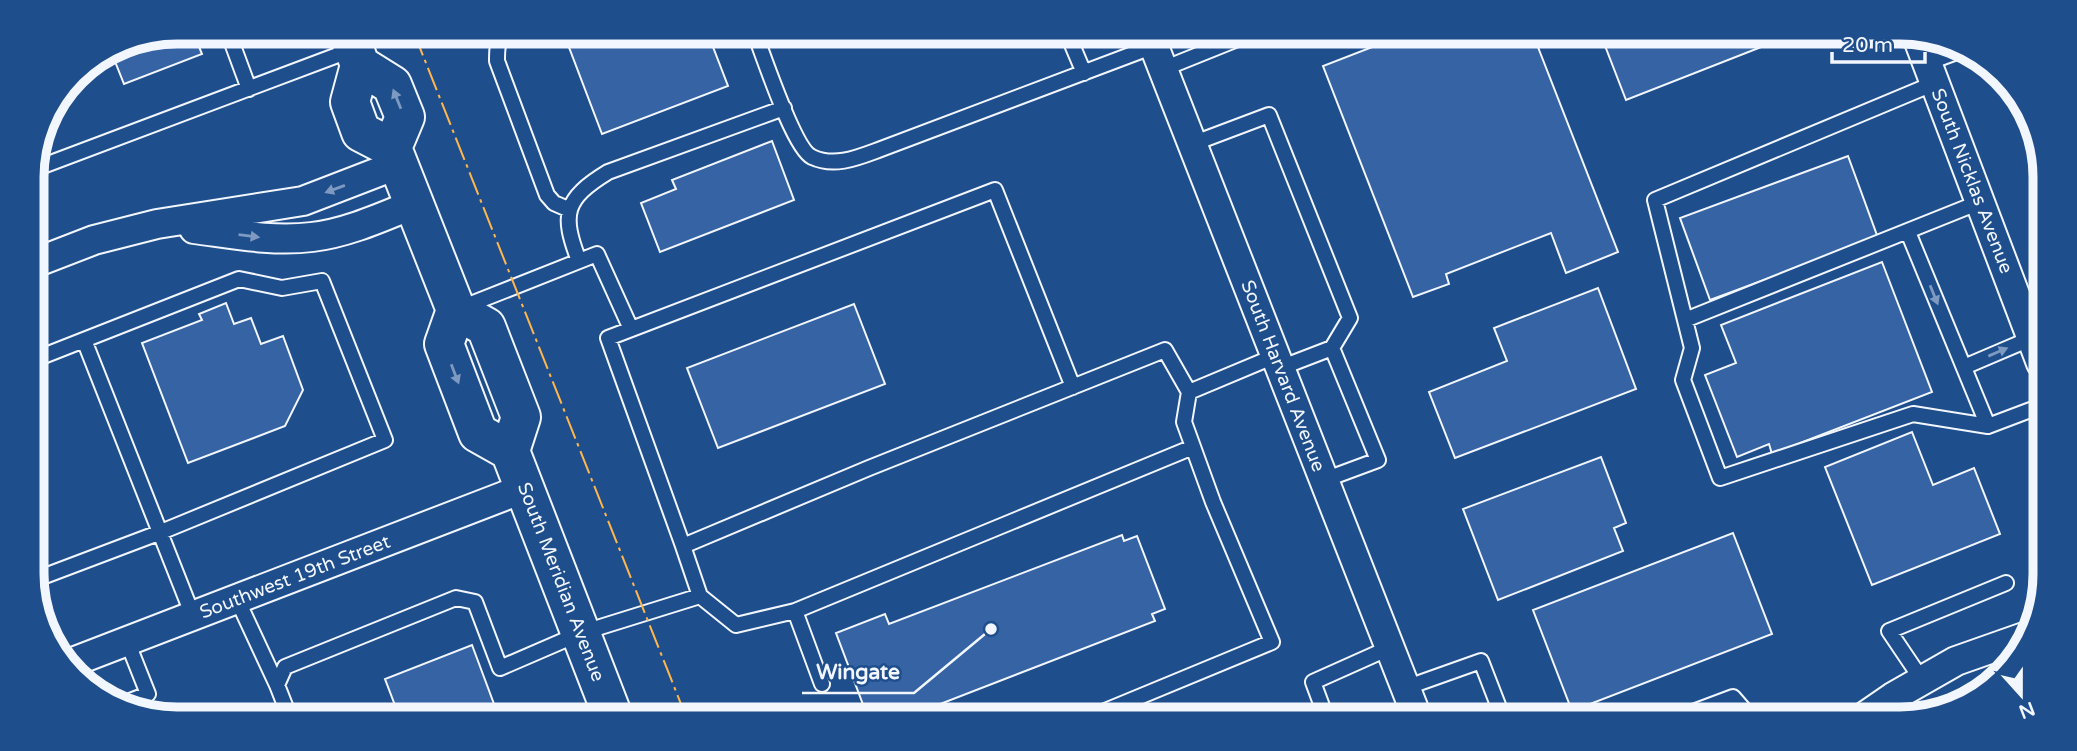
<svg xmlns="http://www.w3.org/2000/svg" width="2077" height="751" font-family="'Varela Round',sans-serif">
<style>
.building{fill:#3563a3;stroke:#f2f6ff;stroke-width:2}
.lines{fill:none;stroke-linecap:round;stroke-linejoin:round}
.service-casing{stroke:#f2f6ff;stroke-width:18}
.minor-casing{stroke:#f2f6ff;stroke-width:32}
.secondary-casing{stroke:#f2f6ff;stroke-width:42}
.service{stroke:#1f4e8c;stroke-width:14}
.minor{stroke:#1f4e8c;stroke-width:28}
.secondary{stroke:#1f4e8c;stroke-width:38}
.power{stroke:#ffb74d;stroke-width:2;stroke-dasharray:24 5 3.5 5;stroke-linecap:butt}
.oneway{fill:#7e9ac0}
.labels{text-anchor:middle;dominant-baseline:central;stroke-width:5;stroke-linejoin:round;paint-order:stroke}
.street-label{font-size:19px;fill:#f2f6ff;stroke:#1f4e8c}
.rim{fill:none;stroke:#f2f6ff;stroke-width:9}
.leader{fill:none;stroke:#f2f6ff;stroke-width:2.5}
.callout-dot{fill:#f2f6ff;stroke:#1f4e8c;stroke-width:2.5}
.callout-label{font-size:21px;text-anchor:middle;font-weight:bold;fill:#f2f6ff;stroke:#1f4e8c;stroke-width:5;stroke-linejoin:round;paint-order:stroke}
</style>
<rect width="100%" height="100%" fill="#1f4e8c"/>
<path class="building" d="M176 32H193L202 54 124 84 110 49 121 42Z
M589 33 708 34 728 86 602 134 567 42Z
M1398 37H1534L1618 252 1566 273 1551 233 1446 274 1449 284 1413 297 1323 66Z
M1602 38H1784L1626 100Z
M772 141 794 200 660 252 641 203 676 189 672 180Z
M1848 156 1878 238 1710 300 1680 218Z
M1882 262 1932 392 1772 454 1769 444 1737 457 1705 375 1736 363 1721 325Z
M1598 288 1636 389 1455 458 1429 392 1507 361 1494 328Z
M226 303 234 324 251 318 261 344 283 336 303 390 285 426 188 463 142 343 202 320 199 314Z
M854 304 885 384 718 448 687 368Z
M1912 432 1933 485 1974 468 2000 534 1872 585 1825 467Z
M1601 457 1626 523 1614 528 1623 551 1498 600 1463 509Z
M1733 533 1772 634 1572 711 1533 610Z
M1122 535 1124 541 1137 536 1165 609 1152 614 1155 621 922 711 924 715H867L836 633 885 614 889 624Z
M472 645 497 712 386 713 396 708 385 679Z
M1266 704 1271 717 1233 716Z"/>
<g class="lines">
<g class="service-casing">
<path id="service" d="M228 32 249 89
M505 33C497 41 497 49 497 61L547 195 554 203 570 210
M755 34C764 57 794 149 812 157 835 168 859 157 881 149L1154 46
M1068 35 1084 73
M1927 63 1962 50
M1163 69 1245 36
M1935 83 1655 200 1692 348 1683 380 1720 478 1913 414 1988 426 2041 406
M1192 144 1269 115 1350 318 1332 348
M32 170 351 50
M1908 232 1988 426
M579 261C561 214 564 199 608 172L784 108
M463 307 597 254 631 329
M1685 320 1980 202
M84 340 193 616
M33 360 239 279 282 288 322 281 385 440 161 532 34 580
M1964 367 2032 338
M1280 368 1332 348 1378 460 1324 480
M683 546 608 338 995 190 1073 387
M700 596 683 546 869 468 1165 350 1189 392
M237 599 277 685
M795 611 1193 447
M1995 647 2003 669
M1922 680 1889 631 2006 583
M1405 688 1481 661 1503 718
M120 705 148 694 127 641
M288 713 277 685 285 667 456 598 475 602 500 668 581 633 700 596 736 625 795 611 822 684
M1093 716 1272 642 1213 502 1184 422 1189 392 1275 356
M1326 717 1313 682 1389 648
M1677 718 1733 697 1752 719"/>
</g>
<g class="minor-casing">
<path id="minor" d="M1150 36 1417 717
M1918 39 2041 363
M194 229C233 234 273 242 312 237 347 233 382 217 414 204
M32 264 94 240 157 224 303 201 399 164
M65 665 525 488
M1861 719 1893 697 1956 661 2027 636"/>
</g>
<g class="secondary-casing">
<path id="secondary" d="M348 32 360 65 350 102 361 132 392 148 456 310 486 327 521 417 510 451 612 714
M360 65 392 85 405 117 392 148
M456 310 444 344 478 433 510 451"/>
</g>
<use href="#service" class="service"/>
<use href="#minor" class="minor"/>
<use href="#secondary" class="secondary"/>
<path class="power" d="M414 33 685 714"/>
</g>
<defs><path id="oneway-solid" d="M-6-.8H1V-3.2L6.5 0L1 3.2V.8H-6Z" transform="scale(1.75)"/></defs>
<g class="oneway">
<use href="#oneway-solid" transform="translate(397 99) rotate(-112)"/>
<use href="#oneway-solid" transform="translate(335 189) rotate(160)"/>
<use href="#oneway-solid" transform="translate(249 236) rotate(7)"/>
<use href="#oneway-solid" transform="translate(1934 295) rotate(68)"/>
<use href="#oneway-solid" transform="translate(1998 352) rotate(-23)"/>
<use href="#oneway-solid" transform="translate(455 374) rotate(69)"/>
</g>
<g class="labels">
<g class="street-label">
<text transform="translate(1972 181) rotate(69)">South Nicklas Avenue</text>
<text transform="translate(1283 376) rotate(69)">South Harvard Avenue</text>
<text transform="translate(295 577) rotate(-21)">Southwest 19th Street</text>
<text transform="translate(561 582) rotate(69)">South Meridian Avenue</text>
</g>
</g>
<path d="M0 0H2077V751H0ZM177 44H1900A133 133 0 0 1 2033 177V574A133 133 0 0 1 1900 707H177A133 133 0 0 1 44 574V177A133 133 0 0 1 177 44Z" fill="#1f4e8c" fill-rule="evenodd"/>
<path class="rim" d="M177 44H1900A133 133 0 0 1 2033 177V574A133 133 0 0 1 1900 707H177A133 133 0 0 1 44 574V177A133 133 0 0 1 177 44Z"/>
<path class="leader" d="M991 629L914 693H802"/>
<circle class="callout-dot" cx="991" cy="629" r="7"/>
<g class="callout-label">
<text x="858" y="679">Wingate</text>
</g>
<g transform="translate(2021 695) rotate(159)" stroke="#1f4e8c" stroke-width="5" paint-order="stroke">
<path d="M0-5L12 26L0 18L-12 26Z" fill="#f2f6ff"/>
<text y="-10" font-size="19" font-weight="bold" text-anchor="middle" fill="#f2f6ff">N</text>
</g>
<path d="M1832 52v10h93v-10" fill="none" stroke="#f2f6ff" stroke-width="3.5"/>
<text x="1842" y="52" font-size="21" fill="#f2f6ff" stroke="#1f4e8c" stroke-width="5" paint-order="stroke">20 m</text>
</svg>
